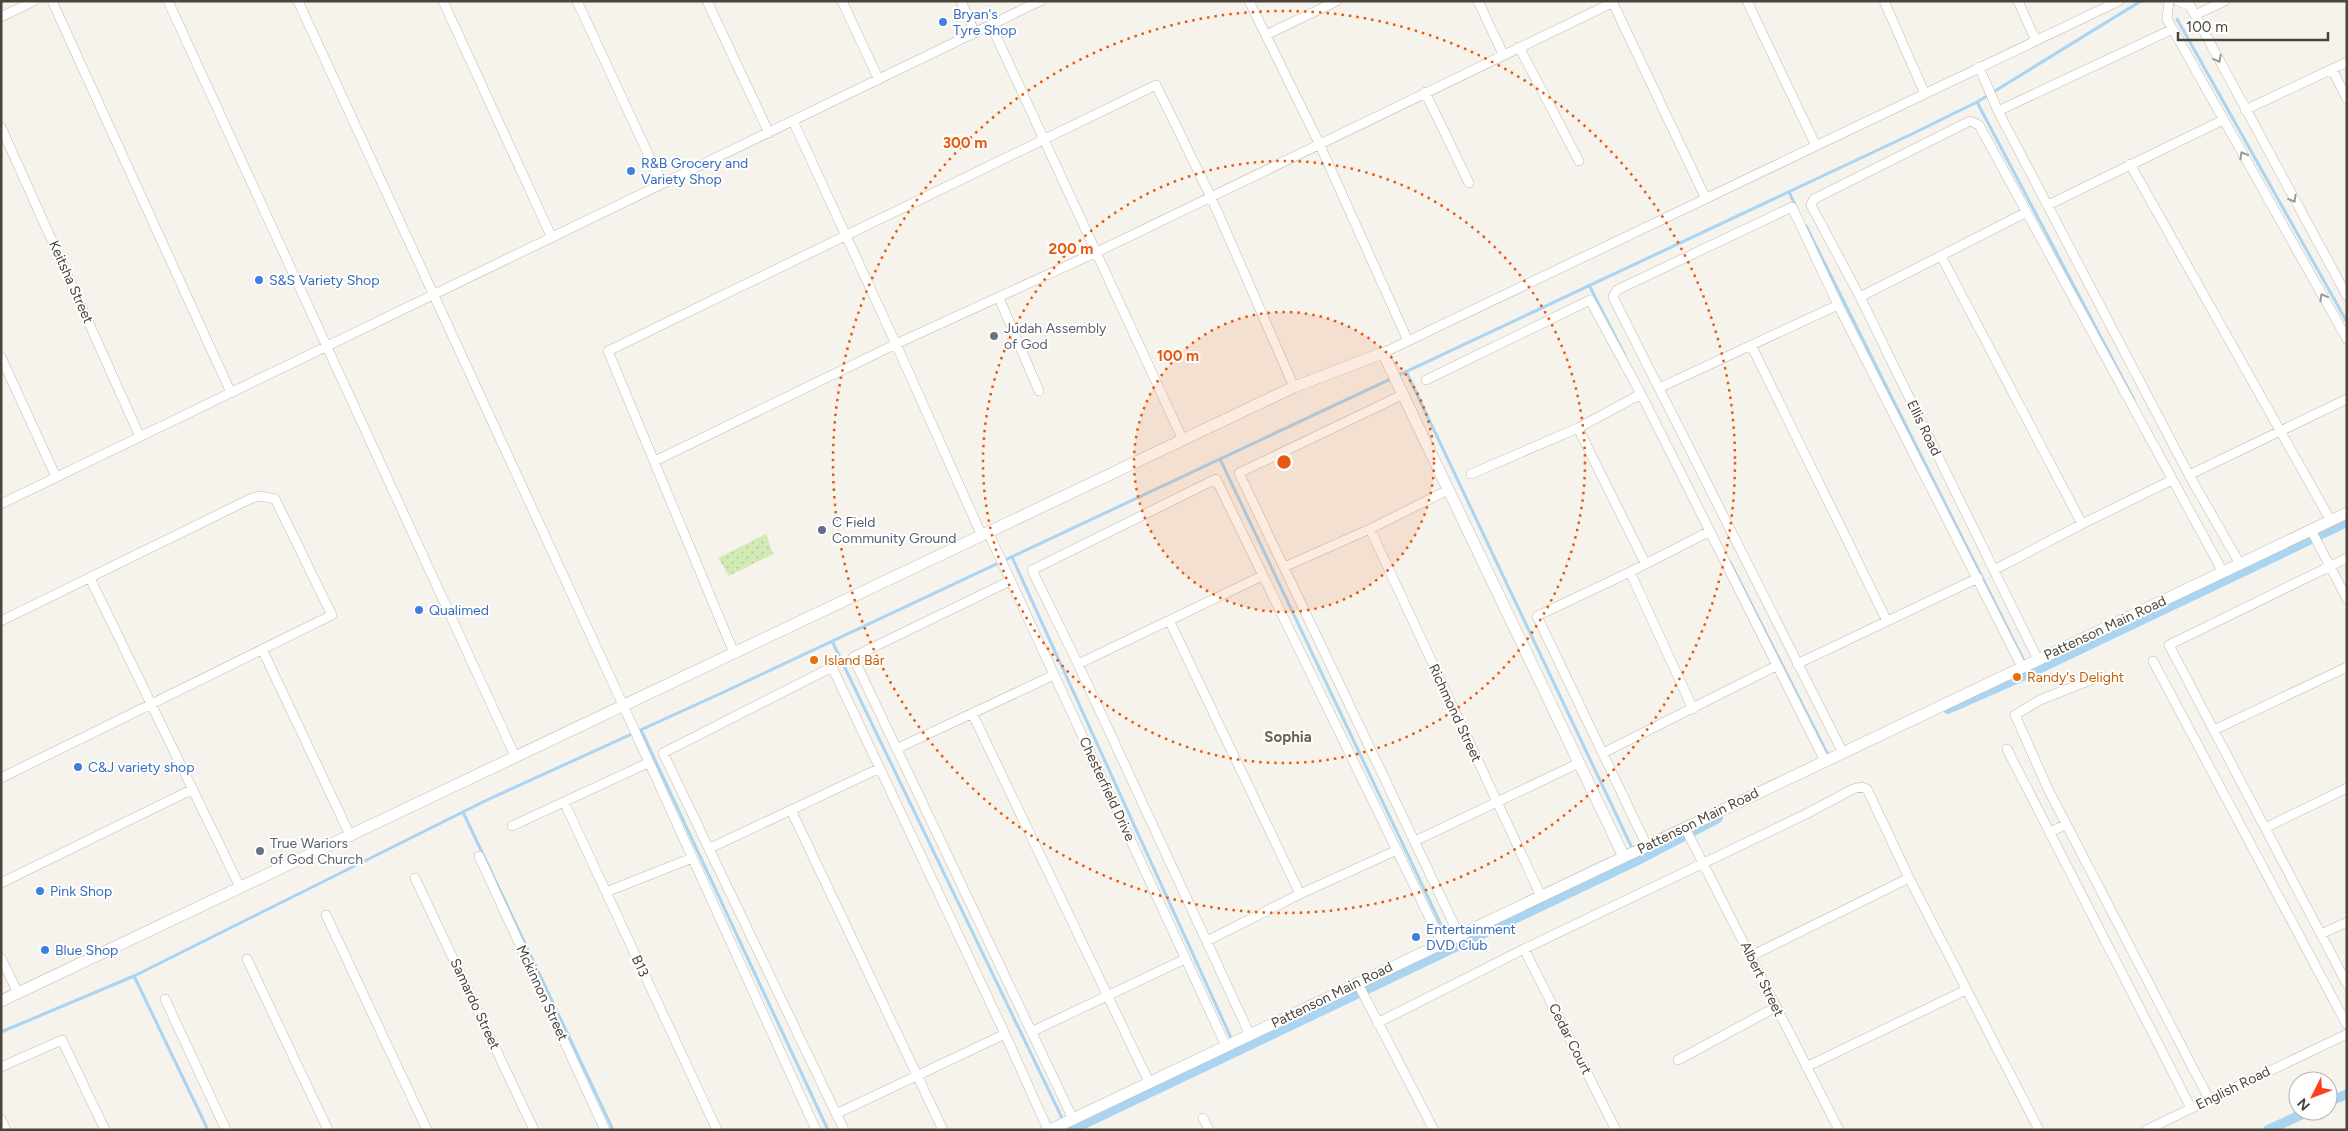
<svg xmlns="http://www.w3.org/2000/svg" width="2348" height="1131" font-family="Figtree,sans-serif">
<style>
.grass{fill:url(#grass-dots)}
.lines{fill:none;stroke-linecap:round;stroke-linejoin:round}
.stream{stroke:#a9d4f2;stroke-width:3}
.canal{stroke:#a9d4f2;stroke-width:10}
.minor-casing{stroke:#c2bbae;stroke-width:10}
.tertiary-casing{stroke:#c2bbae;stroke-width:12}
.minor{stroke:#fff;stroke-width:9}
.tertiary{stroke:#fff;stroke-width:11}
.oneway{stroke:#9c9892}
.ring{fill:none;stroke:#e8590c;stroke-width:2.5;stroke-dasharray:2.5 5}
.shop-dot{fill:#3f7fe0;stroke:#fff;stroke-width:2}
.worship-dot{fill:#6b7280;stroke:#fff;stroke-width:2}
.service-dot{fill:#5c6f8a;stroke:#fff;stroke-width:2}
.food-dot{fill:#e8710a;stroke:#fff;stroke-width:2}
.labels{text-anchor:middle;dominant-baseline:central;stroke-width:4;stroke-linejoin:round;paint-order:stroke}
.shop-label{font-size:14px;fill:#366cbe;stroke:#fff;text-anchor:start}
.street-label{font-size:14px;fill:#4b4439;stroke:#fff}
.worship-label{font-size:14px;fill:#5b616d;stroke:#fff;text-anchor:start}
.service-label{font-size:14px;fill:#4e5e75;stroke:#fff;text-anchor:start}
.food-label{font-size:14px;fill:#c56008;stroke:#fff;text-anchor:start}
.neighbourhood-label{font-size:15px;font-weight:bold;fill:#6e6250;stroke:#fff}
.centre{fill:#e8590c;stroke:#fff;stroke-width:2.5}
.ring-label{font-size:15px;text-anchor:middle;font-weight:bold;fill:#e8590c;stroke:#fff;stroke-width:4;stroke-linejoin:round;paint-order:stroke}
</style>
<defs>
<pattern id="grass-dots" width="8" height="8" patternUnits="userSpaceOnUse" patternTransform="scale(1.25)"><rect width="8" height="8" fill="#d2eab5"/><path d="M2 2h.1M6 6h.1" fill="none" stroke="#b6ca9c" stroke-width="1.8" stroke-linecap="round"/></pattern>
</defs>
<rect width="100%" height="100%" fill="#f6f3ec"/>
<path class="grass" d="M766 534 773 554 729 576 718 558Z"/>
<g class="lines">
<path class="stream" d="M2177 19 2347 322
M1977 102 2134 400
M1789 192 1796 207
M1806 226 2025 663
M1589 285 1625 356
M1406 371 1633 850
M1220 459 1452 948
M1012 557 1237 1051
M1730 562 1829 757
M832 641 1063 1120
M641 730 828 1130
M463 812 613 1130
M134 976 208 1130
M1 1032 134 976 487 800 726 691 1912 134 1977 102 2141 1"/>
<path class="canal" d="M1948 709 2030 673 2347 522
M2328 1102 2347 1094
M1071 1130 1638 860 1718 818
M2268 1130 2309 1111"/>
<g class="minor-casing">
<path id="minor" d="M52 1 231 393
M168 1 515 756
M298 1 623 705 816 1130
M443 1 552 238
M577 1 662 184
M707 1 769 133
M842 1 879 80
M961 1 975 33
M1249 1 1319 143 1408 341
M1478 1 1503 54
M1612 1 1706 199
M1747 1 1816 146
M1884 1 1925 94
M2018 1 2036 41
M2169 1 2167 19 2347 339
M2178 1 2190 6 2195 15 2347 296
M2195 15 2225 1
M1 17 34 1
M991 25 1183 440
M1266 35 1337 1
M1519 47 1579 161
M1979 67 1998 111 2189 475 2240 564
M2332 69 2347 99
M1425 92 1469 183
M2245 110 2347 62
M1998 111 2173 29
M793 121 896 344 982 536
M1 127 140 437
M2130 164 2331 521
M2048 205 2223 120
M1941 256 2082 524
M1860 297 2025 213
M999 298 1039 391
M1751 345 1887 621
M1383 353 2119 1
M1 357 56 477
M1426 380 1590 300 1641 394 1825 761
M1659 388 1838 305
M1404 394 1239 473 1459 935
M1578 428 1645 563
M655 461 896 344 1097 252 1612 3
M1471 474 1578 428 1641 394
M2189 475 2347 399
M1 504 1040 1
M1370 529 1541 896
M2311 530 2347 599
M988 532 1226 1046
M2347 558 2169 645 2347 984
M1284 567 1370 529 1448 490
M1994 570 2082 524 2172 480
M1630 572 1693 709
M90 578 240 887
M1010 581 853 657 1073 1119
M1 621 252 498 260 496 275 499 332 615 1 778
M1170 622 1300 894
M262 649 350 835
M734 653 608 351 1156 85 1211 197 1294 387
M2038 660 1860 297 1811 205 1814 199 1970 121 1979 125 2223 572
M2153 661 2347 1025
M1078 664 1262 576
M1797 664 1978 578
M2098 677 2040 700 2015 715 2048 789 2209 1099
M972 713 1149 1082
M2214 730 2347 667
M896 749 1054 675
M2007 749 2191 1108
M1603 753 1776 666
M1843 753 1613 297 1617 290 1792 207 1838 305 2022 667
M564 802 717 1130
M791 810 880 768
M512 826 648 763
M1685 828 1839 1130
M2265 828 2347 788
M2049 833 2066 824
M1415 841 1579 763
M1647 846 1537 616 1630 572 1710 531
M710 848 791 810 943 1130
M479 856 605 1130
M415 878 534 1130
M1 883 193 789
M606 892 692 858
M326 915 427 1130
M2321 934 2347 922
M1207 941 1300 894 1397 850
M1524 949 1616 1130
M1751 956 1909 878
M1 958 18 993
M247 959 328 1130
M1357 982 1434 1130
M165 999 226 1130
M1377 1023 1524 949 1806 814 1853 789 1861 787 1867 789 1909 878 2039 1130
M1031 1032 1185 959
M1250 1035 1078 664 1032 570 1216 479 1442 943
M1678 1060 1776 1007
M1 1067 62 1040 105 1130
M1806 1067 1966 990
M836 1114 1005 1034
M1203 1118 1209 1130
M1 1119 6 1130
M844 1130 663 753 832 667 1005 1034 1048 1130
M2146 1130 2347 1034"/>
</g>
<g class="tertiary-casing">
<path id="tertiary" d="M1 1001 1294 387 1383 353 1624 857
M1050 1130 2347 513"/>
</g>
<use href="#minor" class="minor"/>
<use href="#tertiary" class="tertiary"/>
</g>
<defs><path id="oneway-chevron" d="M-2-3.5L2.5 0L-2 3.5" fill="none" stroke-width="1.6" stroke-linecap="round" stroke-linejoin="round" transform="scale(1.25)"/></defs>
<g class="oneway">
<use href="#oneway-chevron" transform="translate(2218 59) rotate(62)"/>
<use href="#oneway-chevron" transform="translate(2243 155) rotate(-119)"/>
<use href="#oneway-chevron" transform="translate(2293 199) rotate(61)"/>
<use href="#oneway-chevron" transform="translate(2323 297) rotate(-119)"/>
</g>
<circle cx="1284" cy="462" r="150" fill="#e8590c" fill-opacity=".12"/>
<g class="ring">
<circle cx="1284" cy="462" r="150"/>
<circle cx="1284" cy="462" r="301"/>
<circle cx="1284" cy="462" r="451"/>
</g>
<g class="shop-dot">
<circle cx="943" cy="22" r="5"/>
<circle cx="631" cy="171" r="5"/>
<circle cx="259" cy="280" r="5"/>
<circle cx="419" cy="610" r="5"/>
<circle cx="78" cy="767" r="5"/>
<circle cx="40" cy="891" r="5"/>
<circle cx="1416" cy="937" r="5"/>
<circle cx="45" cy="950" r="5"/>
</g>
<g class="worship-dot">
<circle cx="994" cy="336" r="5"/>
<circle cx="260" cy="851" r="5"/>
</g>
<circle class="service-dot" cx="822" cy="530" r="5"/>
<g class="food-dot">
<circle cx="814" cy="660" r="5"/>
<circle cx="2017" cy="677" r="5"/>
</g>
<g class="labels">
<g class="shop-label">
<text x="953" y="14">Bryan's<tspan x="953" dy="16">Tyre Shop</tspan></text>
<text x="641" y="163">R&amp;B Grocery and<tspan x="641" dy="16">Variety Shop</tspan></text>
<text x="269" y="280">S&amp;S Variety Shop</text>
<text x="429" y="610">Qualimed</text>
<text x="88" y="767">C&amp;J variety shop</text>
<text x="50" y="891">Pink Shop</text>
<text x="1426" y="929">Entertainment<tspan x="1426" dy="16">DVD Club</tspan></text>
<text x="55" y="950">Blue Shop</text>
</g>
<g class="street-label">
<text transform="translate(71 282) rotate(66)">Keitsha Street</text>
<text transform="translate(1924 428) rotate(64)">Ellis Road</text>
<text transform="translate(2105 628) rotate(-25)">Pattenson Main Road</text>
<text transform="translate(1455 713) rotate(65)">Richmond Street</text>
<text transform="translate(1107 789) rotate(65)">Chesterfield Drive</text>
<text transform="translate(1698 821) rotate(-26)">Pattenson Main Road</text>
<text transform="translate(640 966) rotate(65)">B13</text>
<text transform="translate(1762 979) rotate(64)">Albert Street</text>
<text transform="translate(542 993) rotate(65)">Mckinnon Street</text>
<text transform="translate(1332 995) rotate(-26)">Pattenson Main Road</text>
<text transform="translate(475 1004) rotate(65)">Samardo Street</text>
<text transform="translate(1570 1039) rotate(63)">Cedar Court</text>
<text transform="translate(2233 1088) rotate(-26)">English Road</text>
</g>
<g class="worship-label">
<text x="1004" y="328">Judah Assembly<tspan x="1004" dy="16">of God</tspan></text>
<text x="270" y="843">True Wariors<tspan x="270" dy="16">of God Church</tspan></text>
</g>
<g class="service-label">
<text x="832" y="522">C Field<tspan x="832" dy="16">Community Ground</tspan></text>
</g>
<g class="food-label">
<text x="824" y="660">Island Bar</text>
<text x="2027" y="677">Randy's Delight</text>
</g>
<g class="neighbourhood-label">
<text x="1288" y="737">Sophia</text>
</g>
</g>
<circle cx="1284" cy="462" r="8" class="centre"/>
<g class="ring-label">
<text x="965" y="148">300 m</text>
<text x="1071" y="254">200 m</text>
<text x="1178" y="361">100 m</text>
</g>
<rect width="2348" height="1131" fill="none" stroke="#4b4439" stroke-width="5"/>
<g transform="translate(2313 1096) rotate(228)"><circle r="24" fill="#ffffff" stroke="#b7b4b0"/>
<path d="M0-4L9 19L0 12L-9 19Z" fill="#fc3f1d"/>
<text y="-8" font-size="14" font-weight="bold" text-anchor="middle" fill="#4b4439">N</text>
</g>
<path d="M2178 32v8h150v-8" fill="none" stroke="#4b4439" stroke-width="2.5"/>
<text x="2186" y="32" font-size="15" fill="#4b4439" stroke="#ffffff" stroke-width="4" paint-order="stroke">100 m</text>
</svg>
